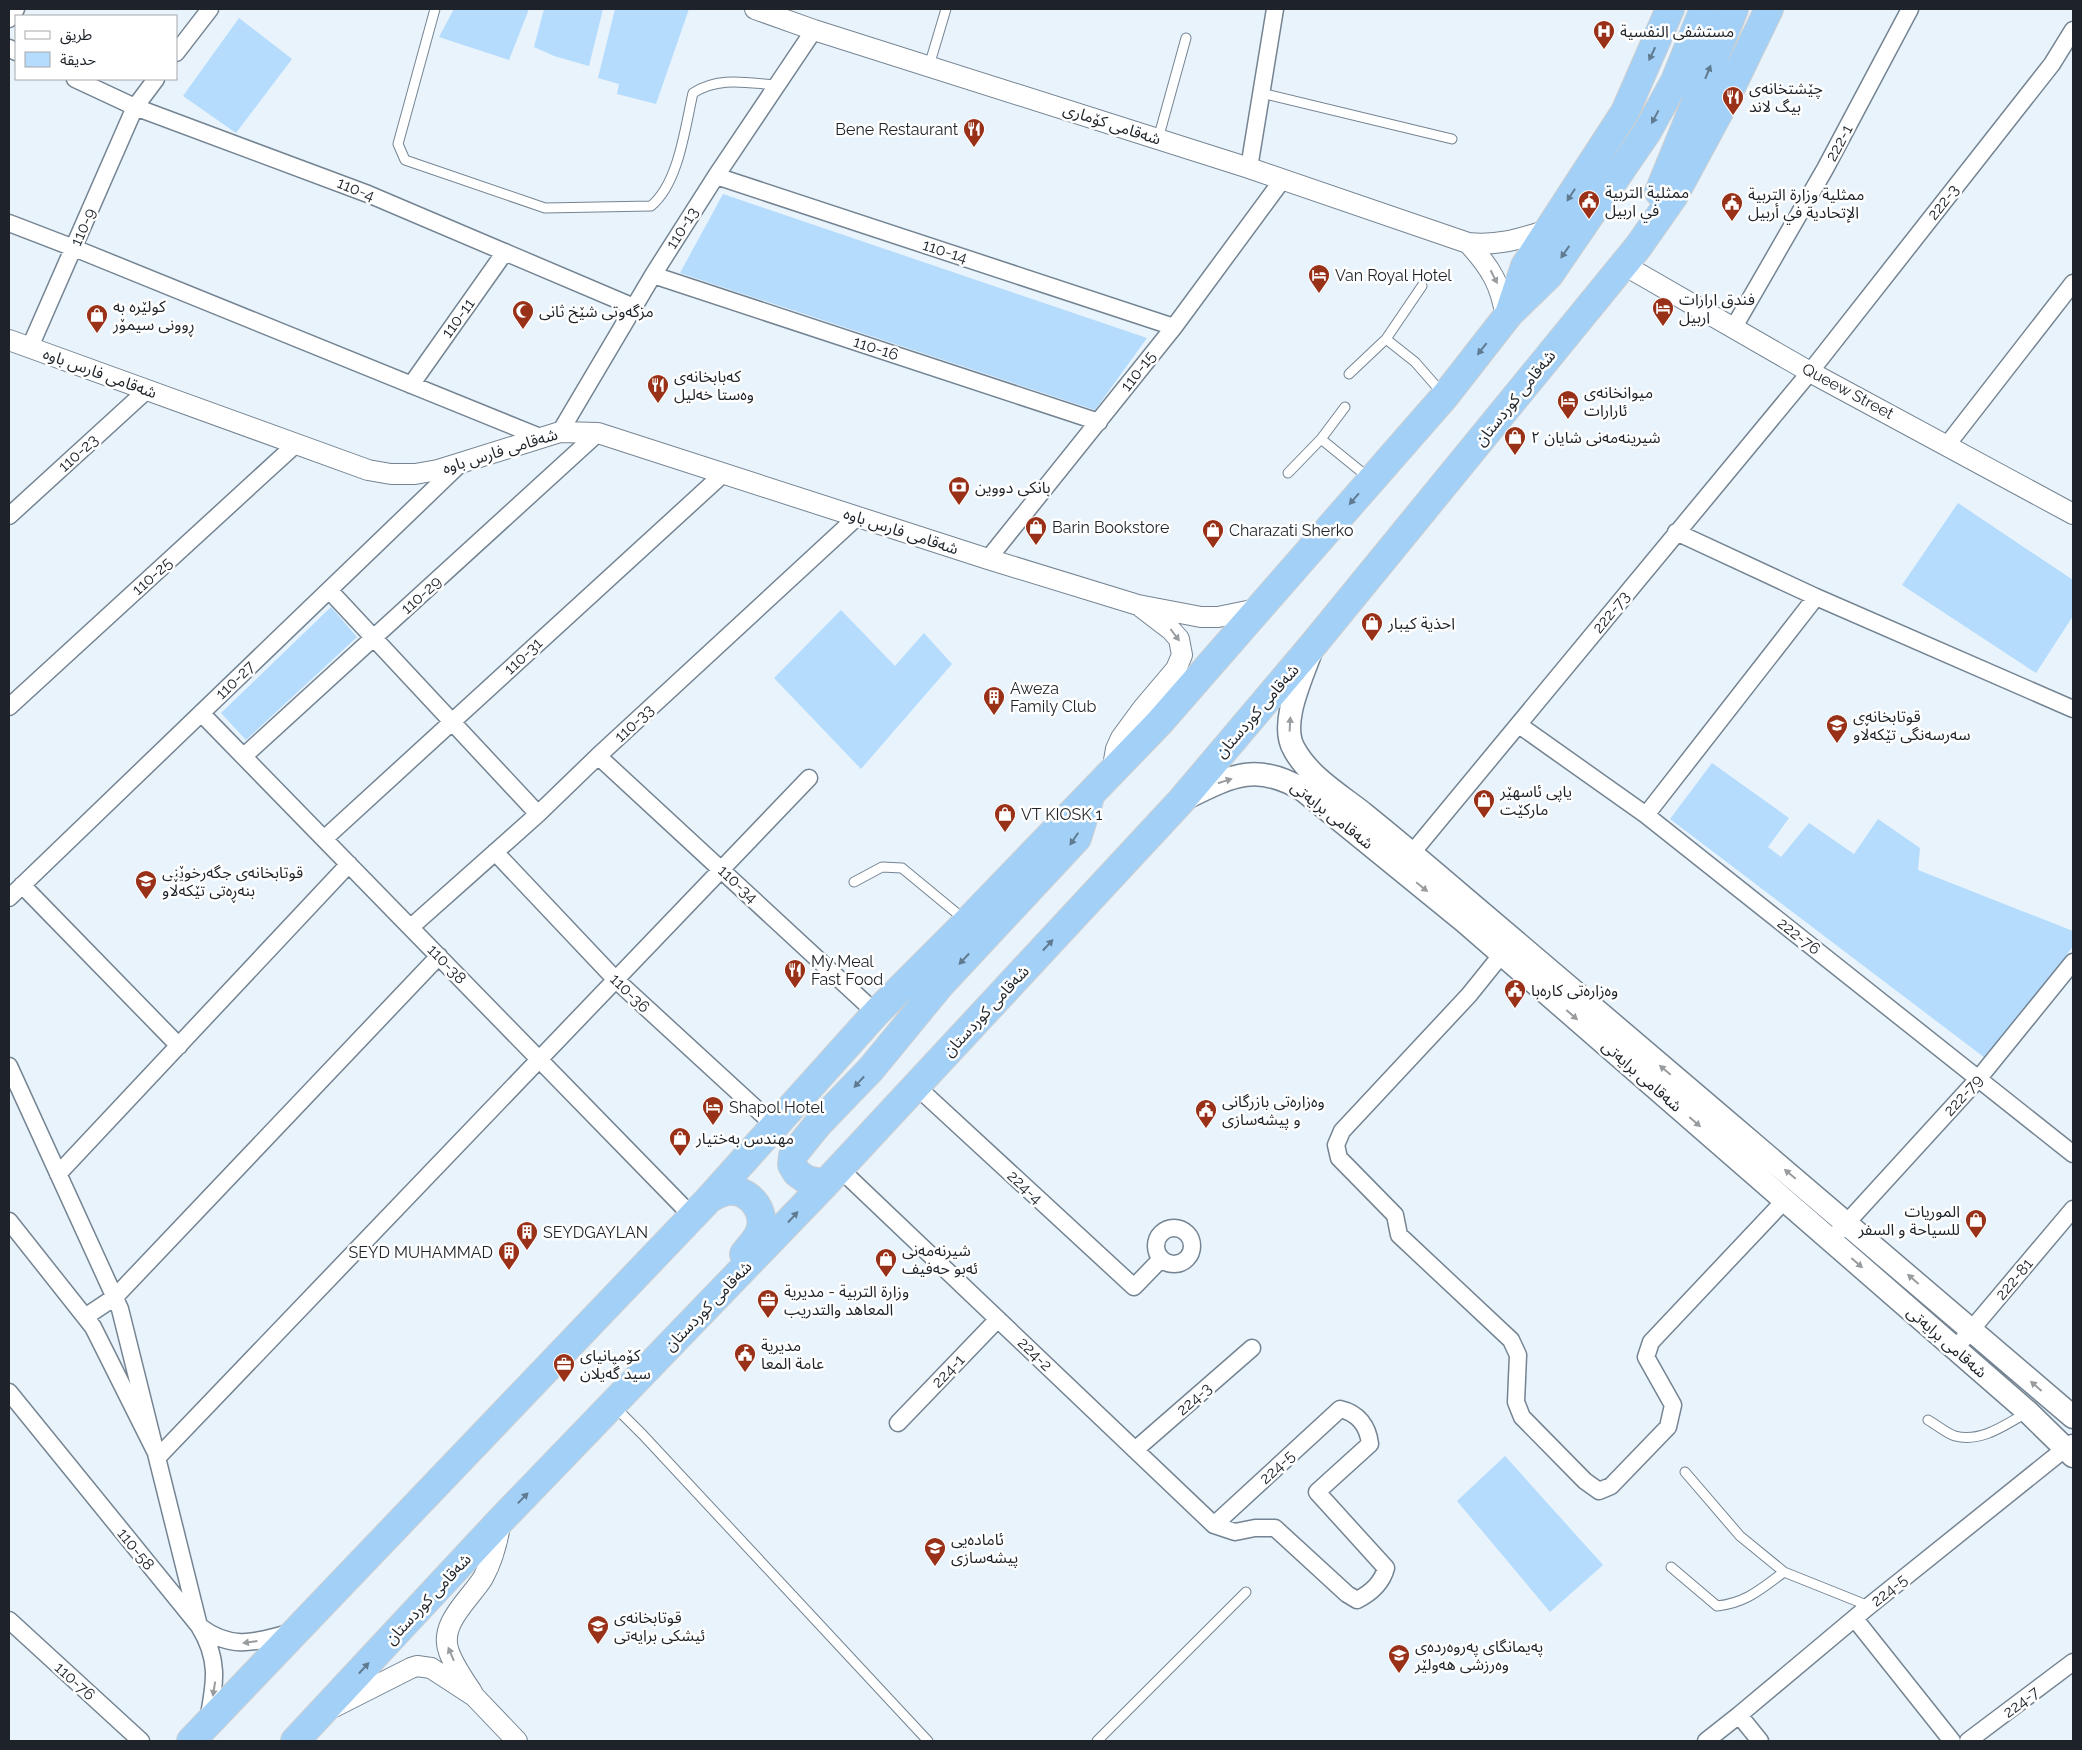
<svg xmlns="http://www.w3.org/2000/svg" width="2082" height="1750" font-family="Raleway,'Noto Sans Arabic',sans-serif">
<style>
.green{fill:#b5dcfd}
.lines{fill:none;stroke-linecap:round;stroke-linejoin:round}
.service-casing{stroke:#748492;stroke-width:11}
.minor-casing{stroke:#748492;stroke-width:19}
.tertiary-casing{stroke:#748492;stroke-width:22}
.secondary-casing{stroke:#748492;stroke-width:25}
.trunk-casing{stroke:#cdcfd0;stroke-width:30}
.service{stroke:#fff;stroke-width:9}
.minor{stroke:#fff;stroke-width:16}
.tertiary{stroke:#fff;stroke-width:20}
.secondary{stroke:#fff;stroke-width:22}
.trunk{stroke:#a2d0f7;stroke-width:28}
.oneway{fill:#607a90}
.oneway2{fill:#999c9f}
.labels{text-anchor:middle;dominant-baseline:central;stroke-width:5;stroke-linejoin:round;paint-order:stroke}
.poi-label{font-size:16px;fill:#1d2329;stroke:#fff;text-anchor:start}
.street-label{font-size:16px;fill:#1d2329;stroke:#fff}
</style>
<rect width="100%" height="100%" fill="#e8f3fc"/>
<path class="green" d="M454 9H529L509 60 439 37Z
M544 9H603L589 66 554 56 534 47Z
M615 9H689L656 104 617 94 619 84 598 78Z
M239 18 292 59 236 133 183 96Z
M723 194 1147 338 1095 410 680 273Z
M1958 503 2073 580V616L2036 673 1902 585Z
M331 607 357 637 246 740 221 713Z
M841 610 895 666 924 633 952 664 861 769 774 678Z
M1712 763 1789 818 1768 847 1781 857 1809 823 1854 854 1878 819 1920 848 1918 870 2073 931V946L1989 1061 1670 819Z
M1505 1456 1603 1565 1550 1612 1457 1501Z"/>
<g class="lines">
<g class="service-casing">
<path id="service" d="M435 9 398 144 405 160 545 208 651 206C679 183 685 127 693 93 719 76 747 83 777 85
M929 66 946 9
M1261 93 1452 139
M1158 139 1186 38
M1386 339 1415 362 1443 394
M1349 374 1386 339 1422 286
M1321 439 1369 478
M1288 473 1321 439 1345 407
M854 882 882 867 902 868 965 920
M615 1407 643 1435 928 1741
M1928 1420C1937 1425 1946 1433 1955 1436 1982 1443 2006 1424 2028 1412
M1685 1472 1740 1536 1784 1572 1869 1606
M1671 1567 1717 1606C1746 1603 1761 1589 1784 1572
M1097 1741 1246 1592"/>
</g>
<g class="minor-casing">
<path id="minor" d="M9 19 16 9
M9 48 16 52
M176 53 210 9
M75 79 135 107 368 194 634 307
M1249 168 1275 9
M716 176 1174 327
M9 223 74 248 540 437
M653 275 1099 422
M1734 327 1825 169 1910 9
M30 347 135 107 156 79
M411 385 505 252
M560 432 653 275 716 176 814 30
M1947 445 2073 283
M9 516 147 390
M1676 532 1816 597 2073 709
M988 559 1174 327 1283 179
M329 590 538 814
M9 707 296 444
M201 713 692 1216
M1519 725 1646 815 2073 1154
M244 756 598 433
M598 756 876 1013
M1646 815 1816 597
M324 839 723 474
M495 852 616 980 774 1125
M1412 853 1810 372 2052 64 2073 30
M22 885 179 1046
M9 898 461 463
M411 927 538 814 598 756 857 517
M1502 954 1469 995 1342 1131 1336 1145 1339 1158 1395 1215 1399 1235 1511 1340 1518 1355 1516 1402 1522 1417 1585 1481 1599 1491 1611 1486 1668 1427 1673 1405 1646 1357 1651 1342 1785 1200
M9 1066 120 1309 199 1626C232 1651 255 1642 292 1632
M916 1086 1134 1287 1161 1259
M839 1168 1214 1525 1235 1532 1255 1528H1275L1347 1594 1357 1600C1371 1593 1382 1583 1386 1568L1317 1492 1370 1444C1368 1426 1358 1413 1340 1409L1214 1525
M58 1174 349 864
M9 1221 93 1327 158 1457 809 778
M1156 1246a18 18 0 1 1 36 0a18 18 0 1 1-36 0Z
M1831 1240 1979 1078 2073 962
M85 1317 115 1297 439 956
M1955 1349 2073 1209
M9 1392 199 1626C220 1660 215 1683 208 1720
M898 1423 998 1319
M1135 1450 1252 1348
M1855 1619 1952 1741
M9 1620 141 1741
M1739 1715 1760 1741
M1706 1741 1739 1715 1869 1606 2072 1443
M1968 1741 2073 1662"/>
</g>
<g class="tertiary-casing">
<path id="tertiary" d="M755 9 814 30 1249 168 1468 243C1499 246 1519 239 1548 230
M1468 243C1491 268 1501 285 1506 318
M1624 265 1810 372 2073 514
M9 340 368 470 391 474H415L438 470 560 432 598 433 988 559 1138 605 1201 617H1218L1257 609
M1112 772 1116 749 1121 738 1143 708 1176 669 1182 655 1179 639 1171 630 1141 607
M472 1692C464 1680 454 1666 449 1652 438 1624 470 1599 483 1578 493 1560 498 1540 501 1520
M334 1707 411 1668 417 1666 431 1668 474 1696 517 1741"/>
</g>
<g class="secondary-casing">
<path id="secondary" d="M1311 651C1302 678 1279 723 1294 749 1309 777 1340 795 1364 814 1400 843 1434 872 1469 902 1670 1074 1873 1244 2073 1417
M1184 799C1229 777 1256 761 1303 790L1465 922 2028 1412 2073 1456"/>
</g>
<g class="trunk-casing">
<path id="trunk" d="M1659 192 1734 9
M1512 311 1549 275 1647 132 1675 81 1704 9
M825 1184 807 1180 797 1173 792 1165 793 1155 818 1124 871 1069 940 985 1077 838 1089 800
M710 1198C718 1194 725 1190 733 1191 752 1192 766 1213 760 1231 757 1240 749 1247 744 1254
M191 1741 710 1198 876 1013 967 922 1159 723 1445 396 1509 314 1525 266 1625 112 1670 9
M295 1741 501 1520 825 1184 1181 801 1313 645 1638 247 1673 197 1720 110 1769 9"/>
</g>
<use href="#service" class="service"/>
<use href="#minor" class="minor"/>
<use href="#tertiary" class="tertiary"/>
<use href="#secondary" class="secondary"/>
<use href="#trunk" class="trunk"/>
</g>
<defs><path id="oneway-solid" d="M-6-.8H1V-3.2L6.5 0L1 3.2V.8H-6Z" transform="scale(1.25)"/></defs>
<g class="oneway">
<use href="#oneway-solid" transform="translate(1652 54) rotate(115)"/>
<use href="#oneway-solid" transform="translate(1708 72) rotate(-68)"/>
<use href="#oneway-solid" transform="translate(1655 117) rotate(118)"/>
<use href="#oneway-solid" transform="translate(1571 195) rotate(123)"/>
<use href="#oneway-solid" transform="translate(1565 252) rotate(125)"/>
<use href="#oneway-solid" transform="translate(1482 349) rotate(128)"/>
<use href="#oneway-solid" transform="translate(1354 499) rotate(131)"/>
<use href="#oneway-solid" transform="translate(1074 839) rotate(124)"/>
<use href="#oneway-solid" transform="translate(1048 945) rotate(-47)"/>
<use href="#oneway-solid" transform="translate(964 959) rotate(133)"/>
<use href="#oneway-solid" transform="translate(859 1082) rotate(133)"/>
<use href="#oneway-solid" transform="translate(793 1217) rotate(-47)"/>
<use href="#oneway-solid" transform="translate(523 1498) rotate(-46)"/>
<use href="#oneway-solid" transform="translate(364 1668) rotate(-47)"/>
</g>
<g class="oneway2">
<use href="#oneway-solid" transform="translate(1494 277) rotate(63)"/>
<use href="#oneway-solid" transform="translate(1175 635) rotate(53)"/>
<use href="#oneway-solid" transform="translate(1290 724) rotate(-87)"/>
<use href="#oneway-solid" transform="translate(1225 781) rotate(-18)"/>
<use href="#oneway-solid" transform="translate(1422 887) rotate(39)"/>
<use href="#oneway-solid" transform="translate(1572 1015) rotate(41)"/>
<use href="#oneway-solid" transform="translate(1665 1070) rotate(-140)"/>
<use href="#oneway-solid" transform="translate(1695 1122) rotate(41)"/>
<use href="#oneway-solid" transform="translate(1790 1174) rotate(-140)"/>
<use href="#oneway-solid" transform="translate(1857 1263) rotate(41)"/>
<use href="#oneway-solid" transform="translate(1913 1279) rotate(-139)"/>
<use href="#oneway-solid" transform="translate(2036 1386) rotate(-139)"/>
<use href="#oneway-solid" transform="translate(250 1642) rotate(172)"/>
<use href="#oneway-solid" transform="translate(451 1654) rotate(-113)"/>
<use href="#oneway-solid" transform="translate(214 1689) rotate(99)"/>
</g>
<defs>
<g id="hospital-pin" transform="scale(1.125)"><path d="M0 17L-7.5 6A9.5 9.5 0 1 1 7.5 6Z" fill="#993018" stroke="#fff"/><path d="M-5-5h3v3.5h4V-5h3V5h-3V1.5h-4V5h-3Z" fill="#fff"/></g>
<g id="restaurant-pin" transform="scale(1.125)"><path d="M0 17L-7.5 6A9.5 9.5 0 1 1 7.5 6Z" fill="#993018" stroke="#fff"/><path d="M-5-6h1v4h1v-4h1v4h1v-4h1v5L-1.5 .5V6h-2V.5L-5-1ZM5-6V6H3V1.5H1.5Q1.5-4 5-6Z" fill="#fff"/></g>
<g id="civic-pin" transform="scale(1.125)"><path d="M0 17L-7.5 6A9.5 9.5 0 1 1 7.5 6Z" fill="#993018" stroke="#fff"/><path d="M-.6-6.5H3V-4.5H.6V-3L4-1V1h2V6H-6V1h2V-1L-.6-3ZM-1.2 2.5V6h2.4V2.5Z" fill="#fff"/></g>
<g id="hotel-pin" transform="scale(1.125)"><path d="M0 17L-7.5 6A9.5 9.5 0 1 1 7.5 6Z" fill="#993018" stroke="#fff"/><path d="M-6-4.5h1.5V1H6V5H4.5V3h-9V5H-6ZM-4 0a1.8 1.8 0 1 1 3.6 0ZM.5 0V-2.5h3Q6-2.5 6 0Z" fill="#fff"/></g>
<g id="mosque-pin" transform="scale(1.125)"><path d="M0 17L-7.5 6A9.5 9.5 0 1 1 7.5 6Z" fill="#993018" stroke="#fff"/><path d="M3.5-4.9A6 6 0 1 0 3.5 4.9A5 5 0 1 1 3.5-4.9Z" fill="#fff"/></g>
<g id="shop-pin" transform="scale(1.125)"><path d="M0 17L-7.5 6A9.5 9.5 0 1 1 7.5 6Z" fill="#993018" stroke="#fff"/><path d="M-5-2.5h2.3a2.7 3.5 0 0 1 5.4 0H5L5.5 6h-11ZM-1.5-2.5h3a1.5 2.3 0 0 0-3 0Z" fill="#fff"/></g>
<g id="bank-pin" transform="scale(1.125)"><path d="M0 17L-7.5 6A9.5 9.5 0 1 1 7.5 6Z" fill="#993018" stroke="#fff"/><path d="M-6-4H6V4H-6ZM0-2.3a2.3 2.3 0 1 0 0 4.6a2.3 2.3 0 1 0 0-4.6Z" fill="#fff"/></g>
<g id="building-pin" transform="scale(1.125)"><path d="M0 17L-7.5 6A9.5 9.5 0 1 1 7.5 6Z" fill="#993018" stroke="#fff"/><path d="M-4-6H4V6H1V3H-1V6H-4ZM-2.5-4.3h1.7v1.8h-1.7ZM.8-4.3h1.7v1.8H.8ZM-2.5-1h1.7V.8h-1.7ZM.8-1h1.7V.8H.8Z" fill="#fff"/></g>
<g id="school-pin" transform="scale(1.125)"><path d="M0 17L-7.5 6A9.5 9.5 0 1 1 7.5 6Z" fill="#993018" stroke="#fff"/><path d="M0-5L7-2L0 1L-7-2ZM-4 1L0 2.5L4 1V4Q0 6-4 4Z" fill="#fff"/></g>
<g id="office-pin" transform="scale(1.125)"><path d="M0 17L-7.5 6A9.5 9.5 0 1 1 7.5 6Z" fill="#993018" stroke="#fff"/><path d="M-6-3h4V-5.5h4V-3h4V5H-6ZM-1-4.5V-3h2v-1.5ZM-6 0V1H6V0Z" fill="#fff"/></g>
<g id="university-pin" transform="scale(1.125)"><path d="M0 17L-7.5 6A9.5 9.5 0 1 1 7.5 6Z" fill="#993018" stroke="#fff"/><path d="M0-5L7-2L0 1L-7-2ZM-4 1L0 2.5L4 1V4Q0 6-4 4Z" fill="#fff"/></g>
</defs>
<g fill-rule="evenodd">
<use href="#hospital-pin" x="1604" y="31"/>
<use href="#restaurant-pin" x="1733" y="97"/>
<use href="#restaurant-pin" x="974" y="129"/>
<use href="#civic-pin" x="1589" y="201"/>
<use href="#civic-pin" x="1732" y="203"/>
<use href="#hotel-pin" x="1319" y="275"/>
<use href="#hotel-pin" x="1663" y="308"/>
<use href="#mosque-pin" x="523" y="311"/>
<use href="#shop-pin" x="97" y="315"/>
<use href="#restaurant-pin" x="658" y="385"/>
<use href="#hotel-pin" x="1568" y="401"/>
<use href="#shop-pin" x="1515" y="437"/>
<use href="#bank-pin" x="959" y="487"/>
<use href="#shop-pin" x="1036" y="527"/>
<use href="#shop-pin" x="1213" y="530"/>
<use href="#shop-pin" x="1372" y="623"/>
<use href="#building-pin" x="994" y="697"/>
<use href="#school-pin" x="1837" y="725"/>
<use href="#shop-pin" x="1484" y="800"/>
<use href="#shop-pin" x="1005" y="814"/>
<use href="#school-pin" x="146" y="881"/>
<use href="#restaurant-pin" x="795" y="970"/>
<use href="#civic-pin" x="1515" y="990"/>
<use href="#hotel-pin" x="713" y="1107"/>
<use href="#civic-pin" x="1206" y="1110"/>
<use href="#shop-pin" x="680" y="1138"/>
<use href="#shop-pin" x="1976" y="1220"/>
<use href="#building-pin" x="527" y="1232"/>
<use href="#building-pin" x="509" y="1252"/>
<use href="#shop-pin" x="886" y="1259"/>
<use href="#office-pin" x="768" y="1300"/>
<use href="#civic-pin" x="745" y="1354"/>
<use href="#office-pin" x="564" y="1364"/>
<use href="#school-pin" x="935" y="1548"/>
<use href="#school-pin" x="598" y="1626"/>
<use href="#university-pin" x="1399" y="1655"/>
</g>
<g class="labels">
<g class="poi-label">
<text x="1620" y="31">مستشفى النفسية</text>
<text x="1749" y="88">چێشتخانەی<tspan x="1749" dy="18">بیگ لاند</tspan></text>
<text x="958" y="129" text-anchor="end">Bene Restaurant</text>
<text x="1605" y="192">ممثلية التربية<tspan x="1605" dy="18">في اربيل</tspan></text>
<text x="1748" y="194">ممثلية وزارة التربية<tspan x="1748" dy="18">الإتحادية في أربيل</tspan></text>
<text x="1335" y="275">Van Royal Hotel</text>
<text x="1679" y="299">فندق ارارات<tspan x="1679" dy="18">اربيل</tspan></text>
<text x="113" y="306">کولێرە بە<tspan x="113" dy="18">ڕوونی سیمۆر</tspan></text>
<text x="539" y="311">مزگەوتی شێخ ثانی</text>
<text x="674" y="376">کەبابخانەی<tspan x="674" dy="18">وەستا خەلیل</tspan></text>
<text x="1584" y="392">میوانخانەی<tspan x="1584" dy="18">ئارارات</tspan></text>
<text x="1531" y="437">شیرینەمەنی شایان ٢</text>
<text x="975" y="487">بانکی دووین</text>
<text x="1052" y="527">Barin Bookstore</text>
<text x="1229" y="530">Charazati Sherko</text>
<text x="1388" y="623">احذية كيبار</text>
<text x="1010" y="688">Aweza<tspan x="1010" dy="18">Family Club</tspan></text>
<text x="1853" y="716">قوتابخانەی<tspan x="1853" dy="18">سەرسەنگی تێکەڵاو</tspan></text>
<text x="1500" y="791">ياپی ئاسهێر<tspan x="1500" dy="18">مارکێت</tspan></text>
<text x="1021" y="814">VT KIOSK 1</text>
<text x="162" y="872">قوتابخانەی جگەرخوێنی<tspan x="162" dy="18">بنەڕەتی تێکەڵاو</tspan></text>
<text x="811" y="961">My Meal<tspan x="811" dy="18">Fast Food</tspan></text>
<text x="1531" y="990">وەزارەتی کارەبا</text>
<text x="1222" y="1101">وەزارەتی بازرگانی<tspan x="1222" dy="18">و پیشەسازی</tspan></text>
<text x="729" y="1107">Shapol Hotel</text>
<text x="696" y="1138">مهندس بەختیار</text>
<text x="1960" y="1211" text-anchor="end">الموريات<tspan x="1960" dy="18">للسياحة و السفر</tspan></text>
<text x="543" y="1232">SEYDGAYLAN</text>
<text x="902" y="1250">شیرنەمەنی<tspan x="902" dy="18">ئەبو حەفیف</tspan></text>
<text x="493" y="1252" text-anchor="end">SEYD MUHAMMAD</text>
<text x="784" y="1291">وزارة التربية - مديرية<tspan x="784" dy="18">المعاهد والتدريب</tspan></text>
<text x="761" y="1345">مدیریة<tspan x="761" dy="18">عامة المعا</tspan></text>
<text x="580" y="1355">کۆمپانیای<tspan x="580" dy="18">سید گەیلان</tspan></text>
<text x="951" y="1539">ئامادەیی<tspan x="951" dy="18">پیشەسازی</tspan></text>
<text x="614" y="1617">قوتابخانەی<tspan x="614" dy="18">ئیشکی برایەتی</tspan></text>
<text x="1415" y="1646">پەیمانگای پەروەردەی<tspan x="1415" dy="18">وەرزشی هەولێر</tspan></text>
</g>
<g class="street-label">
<text transform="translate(1112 124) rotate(18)">شەقامی کۆماری</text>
<text transform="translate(1839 143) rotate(-62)">222-1</text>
<text transform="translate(356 189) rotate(22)">110-4</text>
<text transform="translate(1943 202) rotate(-52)">222-3</text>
<text transform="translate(83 227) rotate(-66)">110-9</text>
<text transform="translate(682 228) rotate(-58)">110-13</text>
<text transform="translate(945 251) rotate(18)">110-14</text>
<text transform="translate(458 318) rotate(-54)">110-11</text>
<text transform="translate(876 348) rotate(18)">110-16</text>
<text transform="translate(1138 371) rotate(-52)">110-15</text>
<text transform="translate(100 373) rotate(20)">شەقامی فارس باوە</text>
<text transform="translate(1848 391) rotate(28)">Queew Street</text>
<text transform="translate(1515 398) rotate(-51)">شەقامی کوردستان</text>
<text transform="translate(500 451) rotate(-17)">شەقامی فارس باوە</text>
<text transform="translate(78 453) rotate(-42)">110-23</text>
<text transform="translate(901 531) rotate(18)">شەقامی فارس باوە</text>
<text transform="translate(152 576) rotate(-42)">110-25</text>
<text transform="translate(421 595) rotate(-42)">110-29</text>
<text transform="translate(1611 612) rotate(-51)">222-73</text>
<text transform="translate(523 656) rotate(-43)">110-31</text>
<text transform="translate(235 680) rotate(-44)">110-27</text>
<text transform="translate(1257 711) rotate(-49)">شەقامی کوردستان</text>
<text transform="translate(634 723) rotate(-43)">110-33</text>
<text transform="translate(1332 815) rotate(38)">شەقامی برایەتی</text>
<text transform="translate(738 884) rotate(43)">110-34</text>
<text transform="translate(1799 936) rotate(38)">222-76</text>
<text transform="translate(447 964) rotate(46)">110-38</text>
<text transform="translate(630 993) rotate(44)">110-36</text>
<text transform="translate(986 1011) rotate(-47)">شەقامی کوردستان</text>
<text transform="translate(1642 1076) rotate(41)">شەقامی برایەتی</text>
<text transform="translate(1963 1095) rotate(-48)">222-79</text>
<text transform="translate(1025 1187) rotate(43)">224-4</text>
<text transform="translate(2014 1279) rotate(-50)">222-81</text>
<text transform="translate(708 1306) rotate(-46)">شەقامی کوردستان</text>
<text transform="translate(1947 1342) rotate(41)">شەقامی برایەتی</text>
<text transform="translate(1035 1354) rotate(44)">224-2</text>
<text transform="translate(948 1371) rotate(-46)">224-1</text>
<text transform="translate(1194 1399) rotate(-41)">224-3</text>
<text transform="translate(1277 1467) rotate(-43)">224-5</text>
<text transform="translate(136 1549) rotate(51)">110-58</text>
<text transform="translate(1889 1590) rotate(-39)">224-5</text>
<text transform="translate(428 1599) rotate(-47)">شەقامی کوردستان</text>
<text transform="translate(75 1681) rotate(42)">110-76</text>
<text transform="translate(2021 1702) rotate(-37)">224-7</text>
</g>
</g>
<rect width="2082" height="1750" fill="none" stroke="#1d2329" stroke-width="20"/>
<rect x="15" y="15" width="162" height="65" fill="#ffffff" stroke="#a5a7a9"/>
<rect x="25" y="31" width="25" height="8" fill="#ffffff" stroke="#a5a7a9"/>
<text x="60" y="40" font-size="15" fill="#1d2329">طريق</text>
<rect x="25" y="52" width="25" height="15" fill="#b5dcfd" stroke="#a5a7a9"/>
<text x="60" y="65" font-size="15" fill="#1d2329">حديقة</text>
</svg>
